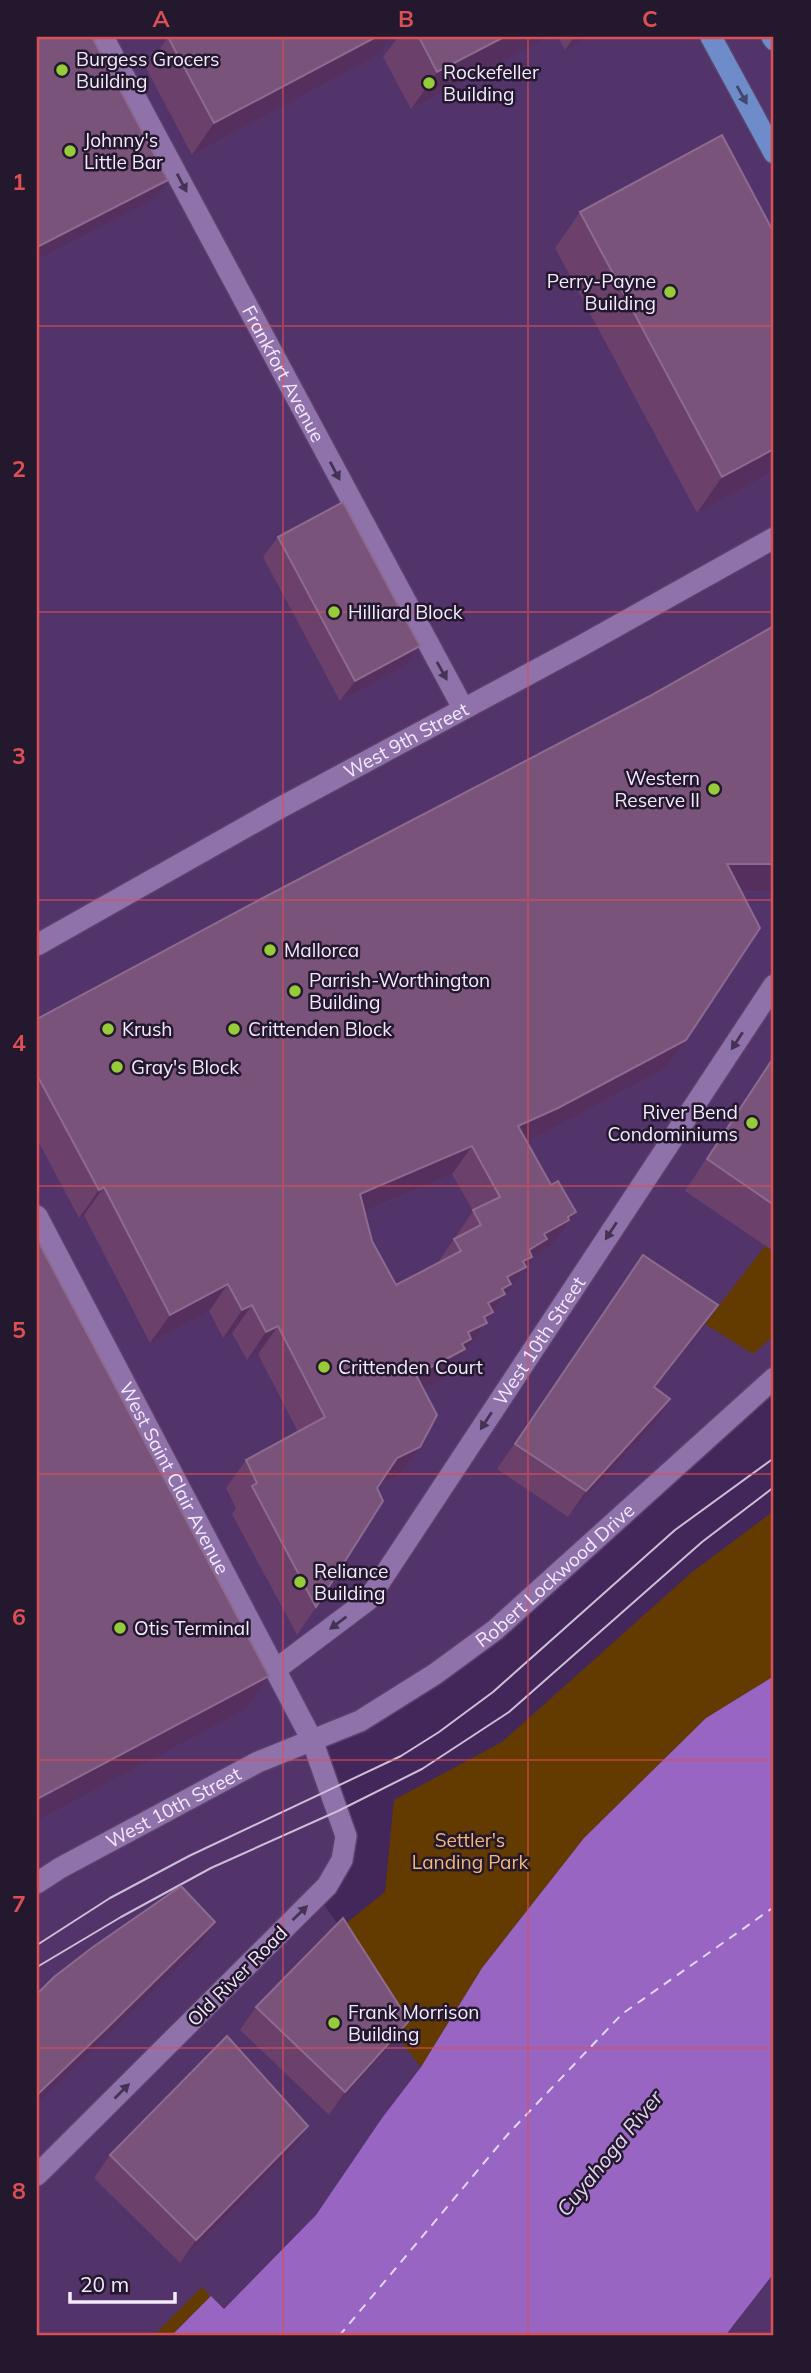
<svg xmlns="http://www.w3.org/2000/svg" width="811" height="2373" font-family="Mulish,sans-serif">
<style>
.built{fill:#52336a}
.green{fill:#633b01}
.water{fill:#9865c2}
.lines{fill:none;stroke-linecap:round;stroke-linejoin:round}
.ferry{stroke:#e3d7ef;stroke-width:2;stroke-dasharray:9 7;stroke-linecap:butt}
.minor-casing{stroke:#5a426c;stroke-width:24}
.major-casing{stroke:#5a426c;stroke-width:24}
.minor{stroke:#9072ab;stroke-width:21}
.major{stroke:#6d8cc9;stroke-width:21}
.tram{stroke:#ccbed8;stroke-width:2}
.wall{fill:#6b416b;fill-rule:evenodd}
.shaded-wall{fill:#552f5e}
.building{fill:#7a537b;stroke:#8d6b8f;stroke-width:2;fill-rule:evenodd}
.oneway{fill:#41466c}
.oneway2{fill:#443354}
.grid{fill:none;stroke:#dc4f53;stroke-width:2;stroke-opacity:0.55}
.poi-dot{fill:#96cc3a;stroke:#24182e;stroke-width:2.5}
.labels{text-anchor:middle;dominant-baseline:central;stroke-width:5;stroke-linejoin:round;paint-order:stroke}
.poi-label{font-size:19px;fill:#f3eafd;stroke:#24182e;text-anchor:start}
.street-label{font-size:19px;fill:#f3eafd;stroke:#24182e}
.park-label{font-size:19px;fill:#f3b878;stroke:#24182e}
.water-label{font-size:21px;font-style:italic;fill:#e3d7ef;stroke:#24182e}
.neatline{fill:none;stroke:#dc4f53;stroke-width:2.5}
.grid-label{font-size:23px;text-anchor:middle;font-weight:bold;fill:#dc4f53}
</style>
<rect width="100%" height="100%" fill="#43275a"/>
<path class="built" d="M37 37H774V1378L495 1630 312 1740 346 1836 318 1896 420 2042 421 2067 382 2118 316 2215 224 2309 211 2297 170 2336H37Z
M774 2273V2336H725Z"/>
<path class="green" d="M765 1246 774 1252V1335L753 1354 705 1324Z
M774 1511V1676L706 1718 584 1838 482 1968 421 2067 326 1947 324 1941 385 1892 394 1800 502 1742 691 1573Z
M202 2287 211 2297 170 2336H153Z"/>
<path class="water" d="M774 1676V2273L725 2336H171L211 2296 224 2309 316 2215 382 2118 421 2067 482 1968 584 1838 706 1718Z"/>
<g class="lines">
<path class="ferry" d="M339 2336 509 2133 622 2014 774 1907"/>
<g class="minor-casing">
<g id="minor">
<path id="s1" d="M103 37 463 708"/>
<path id="s2" d="M37 945 276 810 581 646 774 538"/>
<path id="s3" d="M37 1216 312 1740 346 1836 342 1860 327 1886 37 2175"/>
<path id="s4" d="M275 1670 368 1600 774 985"/>
<path id="s5" d="M37 1883 60 1868 258 1762 360 1721 435 1674 495 1630 774 1378"/>
</g>
</g>
<g class="major-casing">
<path id="major" d="M711 37 774 153
M772 37 774 40"/>
</g>
<use href="#minor" class="minor"/>
<use href="#major" class="major"/>
<path class="tram" d="M37 1945 110 1898 189 1856 401 1756 439 1732 493 1692 675 1530 774 1458
M37 1967 121 1917 211 1868 338 1811 422 1769 509 1712 702 1542 774 1487"/>
</g>
<path class="wall" d="M168 37 378 55 192 155 146 68Z
M398 37H548L411 109 383 57Z
M558 37H590L565 50Z
M580 212 774 233V471L697 513 555 248Z
M278 537 405 666 340 701 263 557Z
M774 626V891L741 892 686 1040 666 1068 538 1136 526 1141 556 1240 554 1242 550 1247 535 1256 527 1267 525 1268 506 1295 504 1296 467 1350 463 1353 446 1377 423 1389 420 1447 400 1475 378 1486 316 1607 297 1635 232 1514 236 1508 226 1488 246 1460 298 1432 258 1354 247 1360 232 1333 223 1338 209 1311 150 1343 84 1215 79 1218 37 1139V1019L648 697ZM452 1174 473 1211 437 1264 396 1285 372 1241 365 1212Z
M774 1055V1242L770 1249 685 1191Z
M643 1255 701 1330 656 1388 653 1425 568 1517 497 1469Z
M256 2007 393 2043 329 2115 240 2030Z
M292 2150 180 2263 94 2178 110 2155Z"/>
<path class="shaded-wall" d="M376 37H391L378 55 192 155 214 123Z
M504 37H548L411 109 437 72Z
M574 37H590L565 50Z
M168 180 154 199 37 259V247Z
M774 449V471L697 513 722 477Z
M420 646 405 666 340 701 355 681Z
M727 864H774V891L708 892Z
M686 1040 666 1068 538 1136 498 1154 518 1126Z
M472 1146 452 1174 341 1222 360 1194Z
M104 1187 84 1215 79 1218 99 1190Z
M576 1212 556 1240 554 1242 550 1247 535 1256 527 1267 525 1268 506 1295 504 1296 467 1350 463 1353 446 1377 397 1403 416 1375 469 1331 507 1277 529 1250 544 1234Z
M228 1284 209 1311 150 1343 170 1315Z
M252 1305 232 1333 223 1338 242 1310Z
M718 1305 701 1330 637 1412 654 1387Z
M278 1326 258 1354 247 1360 266 1332Z
M670 1399 653 1425 568 1517 586 1491Z
M420 1447 400 1475 377 1486 397 1458Z
M269 1676 245 1709 37 1820V1799Z
M215 1922 198 1946 88 2054 37 2103V2095Z
M409 2021 393 2043 329 2115 345 2092Z
M308 2126 292 2150 180 2263 196 2240Z"/>
<path class="building" d="M37 37H92L168 180 37 247Z
M168 37H376L214 123Z
M419 37H504L437 72Z
M722 135 774 233V449L722 477 580 212Z
M343 502 420 646 355 681 278 537Z
M774 626V864H727L760 928 686 1040 558 1108 518 1126 551 1185 558 1181 576 1212 568 1217 569 1220 544 1234 547 1239 529 1250 532 1257 523 1261 526 1267 507 1277 511 1284 502 1289 505 1294 488 1303 493 1312 484 1317 487 1323 468 1332 471 1339 462 1344 465 1349 416 1375 437 1415 420 1447 397 1458 377 1488 383 1501 316 1607 252 1486 257 1483 246 1460 325 1417 278 1326 266 1332 252 1305 242 1310 228 1284 170 1315 104 1187 99 1190 37 1075V1019L259 900 648 697ZM472 1146 500 1197 473 1210 481 1225 454 1239 461 1251 396 1285 372 1241 360 1194Z
M774 1057V1205L707 1159Z
M37 1239 269 1676 37 1799Z
M643 1255 718 1305 654 1387 670 1399 586 1491 515 1444Z
M181 1886 215 1922 105 2030 37 2095V1994L54 1977 93 1947Z
M343 1918 409 2021 345 2092 256 2007Z
M227 2036 308 2126 196 2240 110 2155Z"/>
<defs><path id="oneway-solid" d="M-6-.8H1V-3.2L6.5 0L1 3.2V.8H-6Z" transform="scale(1.75)"/></defs>
<use class="oneway" href="#oneway-solid" transform="translate(742 95) rotate(61)"/>
<g class="oneway2">
<use href="#oneway-solid" transform="translate(182 183) rotate(62)"/>
<use href="#oneway-solid" transform="translate(335 471) rotate(62)"/>
<use href="#oneway-solid" transform="translate(442 671) rotate(61)"/>
<use href="#oneway-solid" transform="translate(737 1041) rotate(123)"/>
<use href="#oneway-solid" transform="translate(611 1231) rotate(123)"/>
<use href="#oneway-solid" transform="translate(486 1421) rotate(123)"/>
<use href="#oneway-solid" transform="translate(338 1623) rotate(143)"/>
<use href="#oneway-solid" transform="translate(300 1913) rotate(-44)"/>
<use href="#oneway-solid" transform="translate(122 2091) rotate(-45)"/>
</g>
<path class="grid" d="M283 37V2336M528 37V2336M37 326H774M37 612H774M37 900H774M37 1186H774M37 1474H774M37 1760H774M37 2048H774"/>
<g class="poi-dot">
<circle cx="62" cy="70" r="7"/>
<circle cx="429" cy="83" r="7"/>
<circle cx="70" cy="151" r="7"/>
<circle cx="670" cy="292" r="7"/>
<circle cx="334" cy="612" r="7"/>
<circle cx="714" cy="789" r="7"/>
<circle cx="270" cy="950" r="7"/>
<circle cx="295" cy="991" r="7"/>
<circle cx="108" cy="1029" r="7"/>
<circle cx="234" cy="1029" r="7"/>
<circle cx="117" cy="1067" r="7"/>
<circle cx="752" cy="1123" r="7"/>
<circle cx="324" cy="1367" r="7"/>
<circle cx="300" cy="1582" r="7"/>
<circle cx="120" cy="1628" r="7"/>
<circle cx="334" cy="2023" r="7"/>
</g>
<g class="labels">
<g class="poi-label">
<text x="76" y="59">Burgess Grocers<tspan x="76" dy="22">Building</tspan></text>
<text x="443" y="72">Rockefeller<tspan x="443" dy="22">Building</tspan></text>
<text x="84" y="140">Johnny's<tspan x="84" dy="22">Little Bar</tspan></text>
<text x="656" y="281" text-anchor="end">Perry-Payne<tspan x="656" dy="22">Building</tspan></text>
<text x="348" y="612">Hilliard Block</text>
<text x="700" y="778" text-anchor="end">Western<tspan x="700" dy="22">Reserve II</tspan></text>
<text x="284" y="950">Mallorca</text>
<text x="309" y="980">Parrish-Worthington<tspan x="309" dy="22">Building</tspan></text>
<text x="122" y="1029">Krush</text>
<text x="248" y="1029">Crittenden Block</text>
<text x="131" y="1067">Gray's Block</text>
<text x="738" y="1112" text-anchor="end">River Bend<tspan x="738" dy="22">Condominiums</tspan></text>
<text x="338" y="1367">Crittenden Court</text>
<text x="314" y="1571">Reliance<tspan x="314" dy="22">Building</tspan></text>
<text x="134" y="1628">Otis Terminal</text>
<text x="348" y="2012">Frank Morrison<tspan x="348" dy="22">Building</tspan></text>
</g>
<g class="street-label">
<text stroke="none"><textPath href="#s1" startOffset="382">Frankfort Avenue</textPath></text>
<text stroke="none"><textPath href="#s2" startOffset="422">West 9th Street</textPath></text>
<text stroke="none"><textPath href="#s4" startOffset="427">West 10th Street</textPath></text>
<text stroke="none"><textPath href="#s3" startOffset="296">West Saint Clair Avenue</textPath></text>
<text stroke="none"><textPath href="#s5" startOffset="606">Robert Lockwood Drive</textPath></text>
<text stroke="none"><textPath href="#s5" startOffset="156">West 10th Street</textPath></text>
<text transform="translate(237 1976) rotate(-45)">Old River Road</text>
</g>
<g class="park-label">
<text x="470" y="1840">Settler's<tspan x="470" dy="22">Landing Park</tspan></text>
</g>
<g class="water-label">
<text transform="translate(609 2153) rotate(-51)">Cuyahoga River</text>
</g>
</g>
<rect width="811" height="2373" fill="none" stroke="#24182e" stroke-width="77"/>
<path d="M70 2292v10h105v-10" fill="none" stroke="#f3eafd" stroke-width="3.5"/>
<text x="80" y="2292" font-size="21" fill="#f3eafd" stroke="#24182e" stroke-width="5" paint-order="stroke">20 m</text>
<rect x="38" y="38" width="734" height="2296" class="neatline"/>
<g class="grid-label">
<text x="161" y="27">A</text>
<text x="406" y="27">B</text>
<text x="650" y="27">C</text>
<text x="19" y="190">1</text>
<text x="19" y="477">2</text>
<text x="19" y="764">3</text>
<text x="19" y="1051">4</text>
<text x="19" y="1338">5</text>
<text x="19" y="1625">6</text>
<text x="19" y="1912">7</text>
<text x="19" y="2199">8</text>
</g>
</svg>
